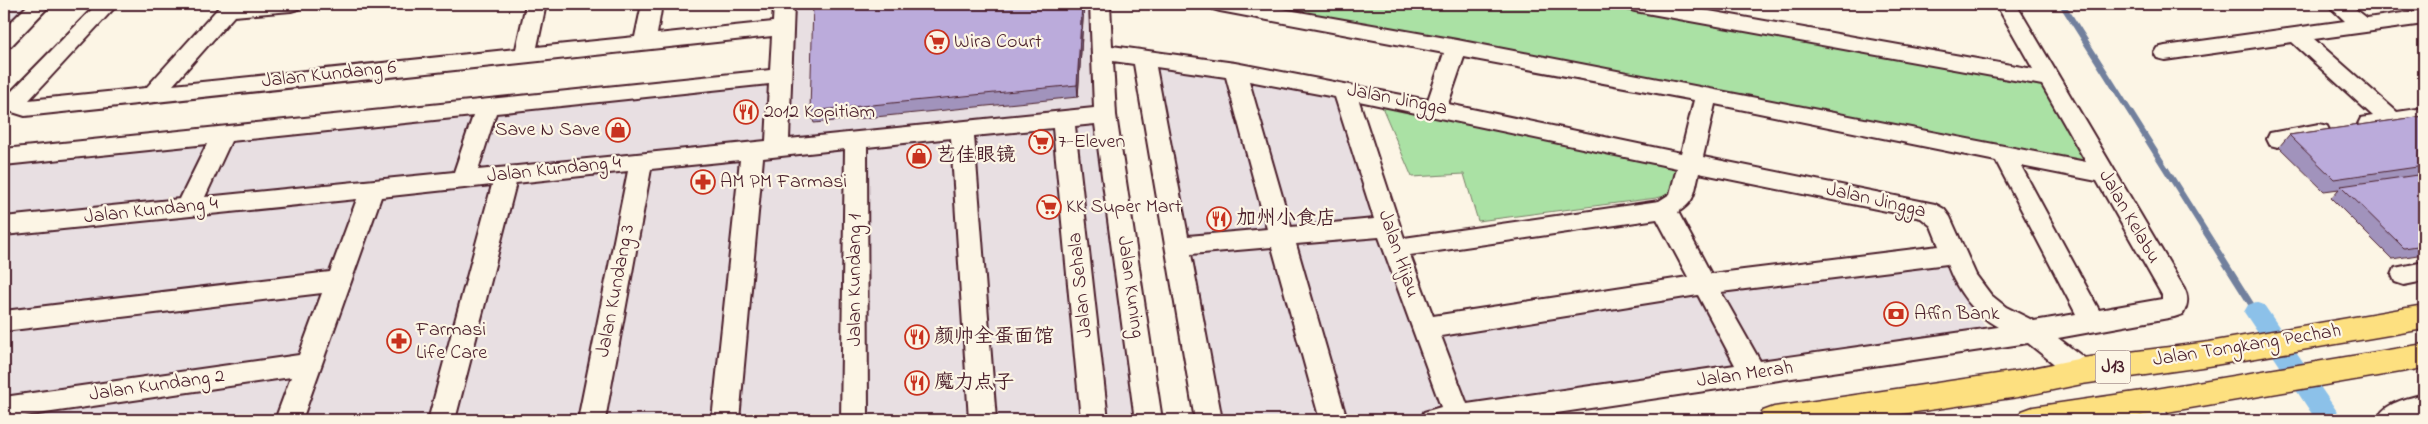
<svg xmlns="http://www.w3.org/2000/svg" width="2428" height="424" font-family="'Indie Flower','LXGW WenKai TC',sans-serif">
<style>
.built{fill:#e8dfe2}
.green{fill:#aae1a4;stroke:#7a8068}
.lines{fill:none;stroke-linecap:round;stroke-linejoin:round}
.stream{stroke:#72809d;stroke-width:6}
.canal{fill:#8cc1e9;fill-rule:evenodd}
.minor-casing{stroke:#4a1f2b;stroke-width:4}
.major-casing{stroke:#4a1f2b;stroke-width:3}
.minor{fill:#fcf5e5;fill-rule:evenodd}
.major{fill:#fde080;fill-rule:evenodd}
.wall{fill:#a193bc;stroke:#4a1f2b}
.shaded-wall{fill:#837899;stroke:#4a1f2b}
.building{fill:#bbabdb;stroke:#4a1f2b}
.labels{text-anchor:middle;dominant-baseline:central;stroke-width:4.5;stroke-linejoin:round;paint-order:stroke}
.shield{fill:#fcf5e5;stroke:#7f5f63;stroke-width:1}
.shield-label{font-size:19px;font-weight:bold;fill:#4a1f2b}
.poi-label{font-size:20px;fill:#4a1f2b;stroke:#fcf5e5;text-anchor:start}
.street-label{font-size:20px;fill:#4a1f2b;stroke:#fcf5e5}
</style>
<rect width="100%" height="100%" fill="#fcf5e5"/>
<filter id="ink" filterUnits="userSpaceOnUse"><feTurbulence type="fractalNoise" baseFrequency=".02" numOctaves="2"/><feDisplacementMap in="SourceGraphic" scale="10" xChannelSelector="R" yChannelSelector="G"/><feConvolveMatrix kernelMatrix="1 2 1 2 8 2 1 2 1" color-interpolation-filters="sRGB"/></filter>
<g filter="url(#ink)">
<path class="built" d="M4 4H46L4 45Z
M789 4H1089L1092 111 1135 420H4V153L786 72Z
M1136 52 1350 86 1432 322 1947 260 1996 346 1477 420H1199Z"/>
<path class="green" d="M1246 4H1605L2050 82 2098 165Z
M1382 107 1672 161 1682 192 1656 198 1478 221 1464 174 1412 177Z"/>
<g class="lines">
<path class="stream" d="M2062 4 2256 312"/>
<path class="canal" d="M2256 302 2264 305 2343 420H2316L2244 312 2248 305Z"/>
<g class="minor-casing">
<path id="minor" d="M29 4H51L11 46 4 48V29Z
M97 4H118L29 100 146 88 222 4H301L298 9 291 11 234 16 173 85 516 49 526 4H546L537 47 635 37 642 4H662L657 34 773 22 774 4H794L789 139 1094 108 1090 4H1110L1112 46 1235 63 1428 100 1444 53 1220 11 1213 9 1210 4H1254L1457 40 2086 162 2042 85 1635 11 1628 9 1625 4H1670L2033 69 1996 4H2016L2184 288C2189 297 2188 305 2183 314L2174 317 2058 338 2091 363 2095 371 2091 379 2082 382 2073 379 2028 343 1509 420H1421L1424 412 1441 407 1379 237 1296 244 1347 420H1320L1272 247 1191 254 1222 420H1195L1134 64 1113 61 1116 115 1162 420H1135L1095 124 1075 126 1108 420H1081L1053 128 974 136 996 420H969L951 138 867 147 868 420H841L845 149 763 158 739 420H712L740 160 651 169 605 420H578L628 171 516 183 455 420H431L429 417 492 185 381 197 302 420H275L291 377 4 419V397L299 355 322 293 4 331V311L330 272 357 199 4 235V217L180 199 207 144 4 165V149L770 70 772 36 25 116 6 110 4 101 6 97ZM1464 57 1694 100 1681 153 1448 104ZM1156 67 1226 77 1267 229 1188 236ZM1249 81 1335 97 1374 219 1291 227ZM769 84 766 141 478 170 496 113ZM1359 101 1677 168 1670 194 1659 201 1404 238ZM1715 104 1996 161 2076 314 2034 321 2006 307 1991 295 1976 275 1950 217 1944 209 1935 204 1703 157ZM473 116 454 172 205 197 231 141ZM2021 166 2097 181 2162 295V299L2099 310ZM1699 173 1921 218 1931 226 1939 246 1711 274 1678 212C1696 201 1694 192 1699 173ZM1657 219 1688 277 1433 316 1410 255ZM1947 264C1957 291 1973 313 1998 327L1760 361 1721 292ZM1698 295 1735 365 1467 404 1441 336Z
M2327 4H2349L2367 18 2424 10V24L2314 39 2397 112 2424 108V124L2369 132 2361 130 2358 124 2361 118 2373 116 2292 42 2165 60 2157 58 2154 53 2157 48 2165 46 2345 21Z
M2319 124 2327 126 2330 132 2327 138 2278 147 2270 145 2267 139 2270 133Z
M2424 262V281L2404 285 2395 282 2392 275 2395 268Z
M2149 392 2158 395 2170 420H2144L2136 403 2140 395Z
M2424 394V416L2412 420H2377C2384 402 2407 399 2424 394Z"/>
</g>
<g class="major-casing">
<path id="major" d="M2424 305V329L2209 366 2082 384 2018 397 1861 420H1758L1763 411 1774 407 2018 371 2082 358 2209 342Z
M2424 344V368L2120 420H2017L2022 411 2033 407 2149 390Z"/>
</g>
<use href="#minor" class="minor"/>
<use href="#major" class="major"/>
</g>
<path class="wall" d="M1084 4 1078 97 814 123 810 111Z
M2424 116V254L2392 259 2331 198 2339 189 2324 191 2279 147 2289 135Z"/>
<path class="shaded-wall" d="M1082 4H1084L1078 97 1077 85Z"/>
<path class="building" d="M813 4H1082L1077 85 810 111Z
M2424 116V166L2334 179 2289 135Z
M2424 174V245L2404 248 2341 186Z"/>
</g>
<defs>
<g id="supermarket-ring" transform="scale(1.25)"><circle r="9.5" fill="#fcf5e5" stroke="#c8321e" stroke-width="1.5"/><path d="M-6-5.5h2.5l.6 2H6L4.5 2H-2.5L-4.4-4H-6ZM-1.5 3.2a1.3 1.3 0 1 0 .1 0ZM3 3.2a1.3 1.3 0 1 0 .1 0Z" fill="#c8321e"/></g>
<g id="restaurant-ring" transform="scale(1.25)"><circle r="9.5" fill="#fcf5e5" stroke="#c8321e" stroke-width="1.5"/><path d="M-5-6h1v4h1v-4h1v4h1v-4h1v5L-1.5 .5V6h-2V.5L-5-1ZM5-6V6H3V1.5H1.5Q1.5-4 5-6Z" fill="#c8321e"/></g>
<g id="shop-ring" transform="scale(1.25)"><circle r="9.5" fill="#fcf5e5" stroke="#c8321e" stroke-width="1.5"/><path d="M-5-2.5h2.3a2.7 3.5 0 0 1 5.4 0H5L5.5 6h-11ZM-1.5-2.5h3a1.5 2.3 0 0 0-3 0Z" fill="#c8321e"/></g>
<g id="pharmacy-ring" transform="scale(1.25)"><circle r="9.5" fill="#fcf5e5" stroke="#c8321e" stroke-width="1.5"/><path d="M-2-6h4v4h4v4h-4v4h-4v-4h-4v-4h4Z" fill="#c8321e"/></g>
<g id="bank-ring" transform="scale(1.25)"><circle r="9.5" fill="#fcf5e5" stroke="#c8321e" stroke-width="1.5"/><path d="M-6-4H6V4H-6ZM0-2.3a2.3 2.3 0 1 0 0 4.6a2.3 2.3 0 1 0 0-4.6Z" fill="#c8321e"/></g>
</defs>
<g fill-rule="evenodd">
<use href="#supermarket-ring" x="937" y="42"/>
<use href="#restaurant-ring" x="746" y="112"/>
<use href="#shop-ring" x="618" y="130"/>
<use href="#supermarket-ring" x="1041" y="142"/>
<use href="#shop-ring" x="919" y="156"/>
<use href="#pharmacy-ring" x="703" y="182"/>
<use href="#supermarket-ring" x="1049" y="207"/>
<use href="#restaurant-ring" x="1219" y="219"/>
<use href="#bank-ring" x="1896" y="314"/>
<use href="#restaurant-ring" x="917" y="337"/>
<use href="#pharmacy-ring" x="399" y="341"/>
<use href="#restaurant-ring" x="917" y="383"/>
</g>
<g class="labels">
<rect class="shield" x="2095.5" y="350.5" width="35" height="33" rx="4"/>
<g class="shield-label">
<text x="2113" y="367">J13</text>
</g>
<g class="poi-label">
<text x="954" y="42">Wira Court</text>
<text x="764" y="112">2012 Kopitiam</text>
<text x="600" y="130" text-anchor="end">Save N Save</text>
<text x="1058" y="142">7-Eleven</text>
<text x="936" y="156">艺佳眼镜</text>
<text x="720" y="182">AM PM Farmasi</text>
<text x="1066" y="207">KK Super Mart</text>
<text x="1236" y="219">加州小食店</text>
<text x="1914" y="314">Affin Bank</text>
<text x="416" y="330">Farmasi<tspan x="416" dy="23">Life Care</tspan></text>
<text x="934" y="337">颜帅全蛋面馆</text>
<text x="934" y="383">魔力点子</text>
</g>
<g class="street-label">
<text transform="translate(329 75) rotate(-6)">Jalan Kundang 6</text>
<text transform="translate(1397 100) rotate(11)">Jalan Jingga</text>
<text transform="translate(554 170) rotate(-6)">Jalan Kundang 4</text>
<text transform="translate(1876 201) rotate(13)">Jalan Jingga</text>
<text transform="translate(151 211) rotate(-6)">Jalan Kundang 4</text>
<text transform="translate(2129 217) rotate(60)">Jalan Kelabu</text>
<text transform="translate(1398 254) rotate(71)">Jalan Hijau</text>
<text transform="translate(855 280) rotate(-90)">Jalan Kundang 1</text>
<text transform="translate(1081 285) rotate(-96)">Jalan Sehala</text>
<text transform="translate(1130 287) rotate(82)">Jalan Kuning</text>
<text transform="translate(616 291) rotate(-79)">Jalan Kundang 3</text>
<text transform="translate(2247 346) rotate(-9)">Jalan Tongkang Pechah</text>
<text transform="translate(1745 375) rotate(-8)">Jalan Merah</text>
<text transform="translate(157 386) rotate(-8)">Jalan Kundang 2</text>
</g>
</g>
<rect width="2428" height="424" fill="none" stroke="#fcf5e5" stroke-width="20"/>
<rect x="10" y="10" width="2408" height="404" fill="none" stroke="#4a1f2b" stroke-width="2" filter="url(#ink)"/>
</svg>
